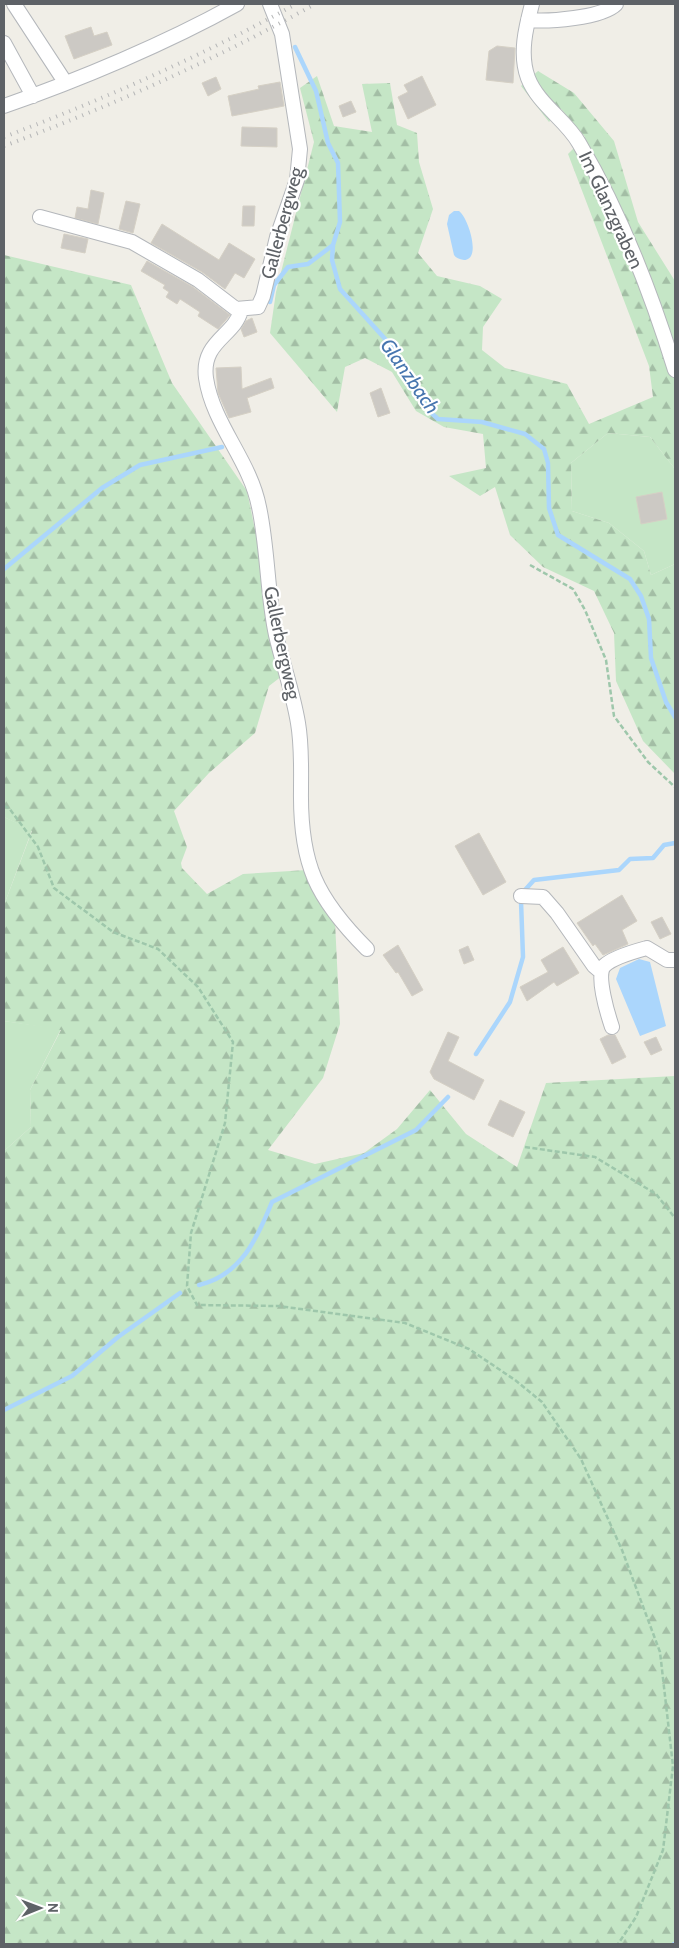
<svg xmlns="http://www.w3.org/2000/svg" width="679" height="1948" font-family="Cabin,sans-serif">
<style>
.grass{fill:#c5e6c6}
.forest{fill:url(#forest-firs)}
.water{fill:#abd6fc}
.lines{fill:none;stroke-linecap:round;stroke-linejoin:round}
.stream{stroke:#abd6fc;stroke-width:4.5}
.building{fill:#ccc9c4;stroke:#d5d0c5}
.minor-casing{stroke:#b4b7bb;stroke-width:16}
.path{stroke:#9ec7ab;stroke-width:2.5;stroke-dasharray:5 2.5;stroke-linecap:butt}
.minor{stroke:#fff;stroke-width:14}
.rail{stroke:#b5b6b7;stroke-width:4;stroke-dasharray:1 6;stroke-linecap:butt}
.labels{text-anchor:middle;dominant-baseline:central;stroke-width:4.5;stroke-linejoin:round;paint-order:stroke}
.street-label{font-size:19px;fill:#5e6267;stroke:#fff}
.water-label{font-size:20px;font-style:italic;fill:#4776af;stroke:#fff}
</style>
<defs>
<pattern id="forest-firs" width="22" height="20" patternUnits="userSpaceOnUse" patternTransform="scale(1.25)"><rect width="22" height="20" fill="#c5e6c6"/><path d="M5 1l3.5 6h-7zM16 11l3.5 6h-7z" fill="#a3bea5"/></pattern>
</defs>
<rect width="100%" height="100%" fill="#f0eee7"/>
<path class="grass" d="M608 433 650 437 675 469V564L651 575 644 551 609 523 572 511 571 463Z
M4 817 32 830 4 905Z
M4 1021 61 1029 30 1090 31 1127 4 1151Z"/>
<path class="forest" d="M538 71 574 93 614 141 638 222 675 281V469L650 437 608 433 571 463 572 511 609 523 644 551 651 575 675 564V774L643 741 616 681 614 633 594 591 543 567 510 535 495 487 480 496 449 476 486 468 483 434 444 427 416 411 392 372 365 358 345 367 337 412 270 333 276 292 314 142 300 88 317 76 334 126 372 132 362 84 390 83 397 125 417 133 419 162 433 209 418 253 437 276 480 286 502 299 483 327 482 350 505 368 567 384 589 424 653 397 649 366 568 154 585 137 561 109 549 122 521 86Z
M4 255 131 285 172 383 247 491 269 598 282 676 269 686 255 733 209 773 174 811 187 847 181 863 182 868 207 894 243 874 307 870 335 922 340 1024 323 1078 268 1150 315 1164 364 1153 397 1129 430 1090 466 1134 517 1167 546 1083 675 1076V1944H4V1151L31 1127 30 1090 61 1030 4 1021V905L32 831 4 817Z"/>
<path class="water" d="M454 211H459C468 217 482 260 464 260 459 259 456 258 454 255L447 224 449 215Z
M639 959 650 962 666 1026 640 1036 616 979 620 968Z"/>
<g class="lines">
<path class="stream" d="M295 47 316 91 328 143 338 163 340 222 333 245 332 260 340 289 396 351 428 410 438 419 482 422 525 434 544 449 548 463 549 508 558 535 630 579 641 596 649 619 651 658 666 702 675 717
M270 302 274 285 288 267 308 264 333 245
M4 569 102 488 140 465 222 447
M525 890 534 880 619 870 630 859 653 858 664 845 675 843
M476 1054 510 1002 523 957 521 901
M199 1285C241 1275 257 1239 272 1202L416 1130 448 1097
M4 1410 72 1376 118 1337 180 1293
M674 1944H675"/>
</g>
<path class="building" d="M91 27 94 36 107 32 112 45 74 59 65 36Z
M497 46 515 48 513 83 486 80 489 51Z
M422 76 436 105 408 119 398 97 408 92 404 85Z
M216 77 221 89 208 96 202 83Z
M280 82 284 106 232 116 228 96 259 89 258 86Z
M351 101 356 112 343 117 339 106Z
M242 127 277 128V147L241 146Z
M91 190 104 193 98 224 75 218 77 207 88 209Z
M126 201 140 204 133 233 119 229Z
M243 206H255L254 226H242Z
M162 224 219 260 229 243 255 259 244 278 235 273 225 289 202 272 151 243Z
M64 234 88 239 85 253 61 248Z
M147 261 193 287 230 315 225 321 218 329 198 316 200 312 180 299 177 304 166 297 169 292 163 288 165 285 141 271Z
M252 318 257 332 244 337 241 329 246 321Z
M241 367 242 389 271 378 274 388 247 398 251 412 229 418 218 393 216 368Z
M381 388 390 413 378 417 370 393Z
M662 492 667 519 641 524 636 497Z
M479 833 506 882 483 895 455 846Z
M622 895 637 921 622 930 628 944 603 955 595 944 593 946 577 923Z
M662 917 671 934 660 939 651 922Z
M398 945 423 990 412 996 398 972 396 973 383 955Z
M468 946 474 960 464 964 459 950Z
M563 947 579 973 557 986 554 982 527 1001 520 987 548 972 541 960Z
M448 1032 459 1037 448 1061 484 1080 474 1100 434 1079 430 1072Z
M608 1035H615L626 1057 612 1064 600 1039Z
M656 1037 662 1050 651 1055 644 1042Z
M500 1100 525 1112 513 1137 488 1125Z"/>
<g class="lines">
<g class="minor-casing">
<path id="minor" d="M14 4 65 82
M532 4C526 27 519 54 528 78 538 104 566 120 579 143 621 214 651 292 675 370
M528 20C548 22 602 18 616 4
M4 43 33 96
M4 106C79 80 167 43 237 4
M40 217 132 242 198 280 236 309 258 307 263 296 277 237 297 180 300 149 282 34 270 4
M241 310C235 336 201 341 206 378 213 425 250 460 259 507 268 549 267 593 276 635 283 665 293 693 298 723 302 746 301 768 301 791 300 864 316 898 367 949
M521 896 543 897 557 913 594 966 601 972
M612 1027C608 1015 596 976 604 966 613 957 636 951 647 948L667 960H675"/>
</g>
<path class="path" d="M530 565 573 589 585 610 606 660 614 716 648 762 675 787
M4 806 9 808 38 847 54 888 113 932 158 949 198 987 233 1042 225 1123 191 1233 187 1286 197 1305 278 1306 405 1323 469 1349 515 1380 542 1402 581 1459 622 1550 660 1652 673 1766 663 1850 636 1917 618 1944
M525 1147 595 1157 656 1194 675 1218"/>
<use href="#minor" class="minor"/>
<path class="rail" d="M4 137C104 99 202 56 296 4
M4 146C111 106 215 60 315 4"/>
</g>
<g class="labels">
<g class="street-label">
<text transform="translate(611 210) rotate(65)">Im Glanzgraben</text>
<text transform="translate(282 223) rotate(-75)">Gallerbergweg</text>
<text transform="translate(282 643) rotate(78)">Gallerbergweg</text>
</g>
<g class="water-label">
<text transform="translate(410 376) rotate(55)">Glanzbach</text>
</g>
</g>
<rect width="679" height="1948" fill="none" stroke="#5e6267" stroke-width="10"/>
<g transform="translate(40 1908) rotate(89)" stroke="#ffffff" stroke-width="4" paint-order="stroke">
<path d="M0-4L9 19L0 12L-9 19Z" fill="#5e6267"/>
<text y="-8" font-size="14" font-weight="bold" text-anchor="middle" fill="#5e6267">N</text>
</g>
</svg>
